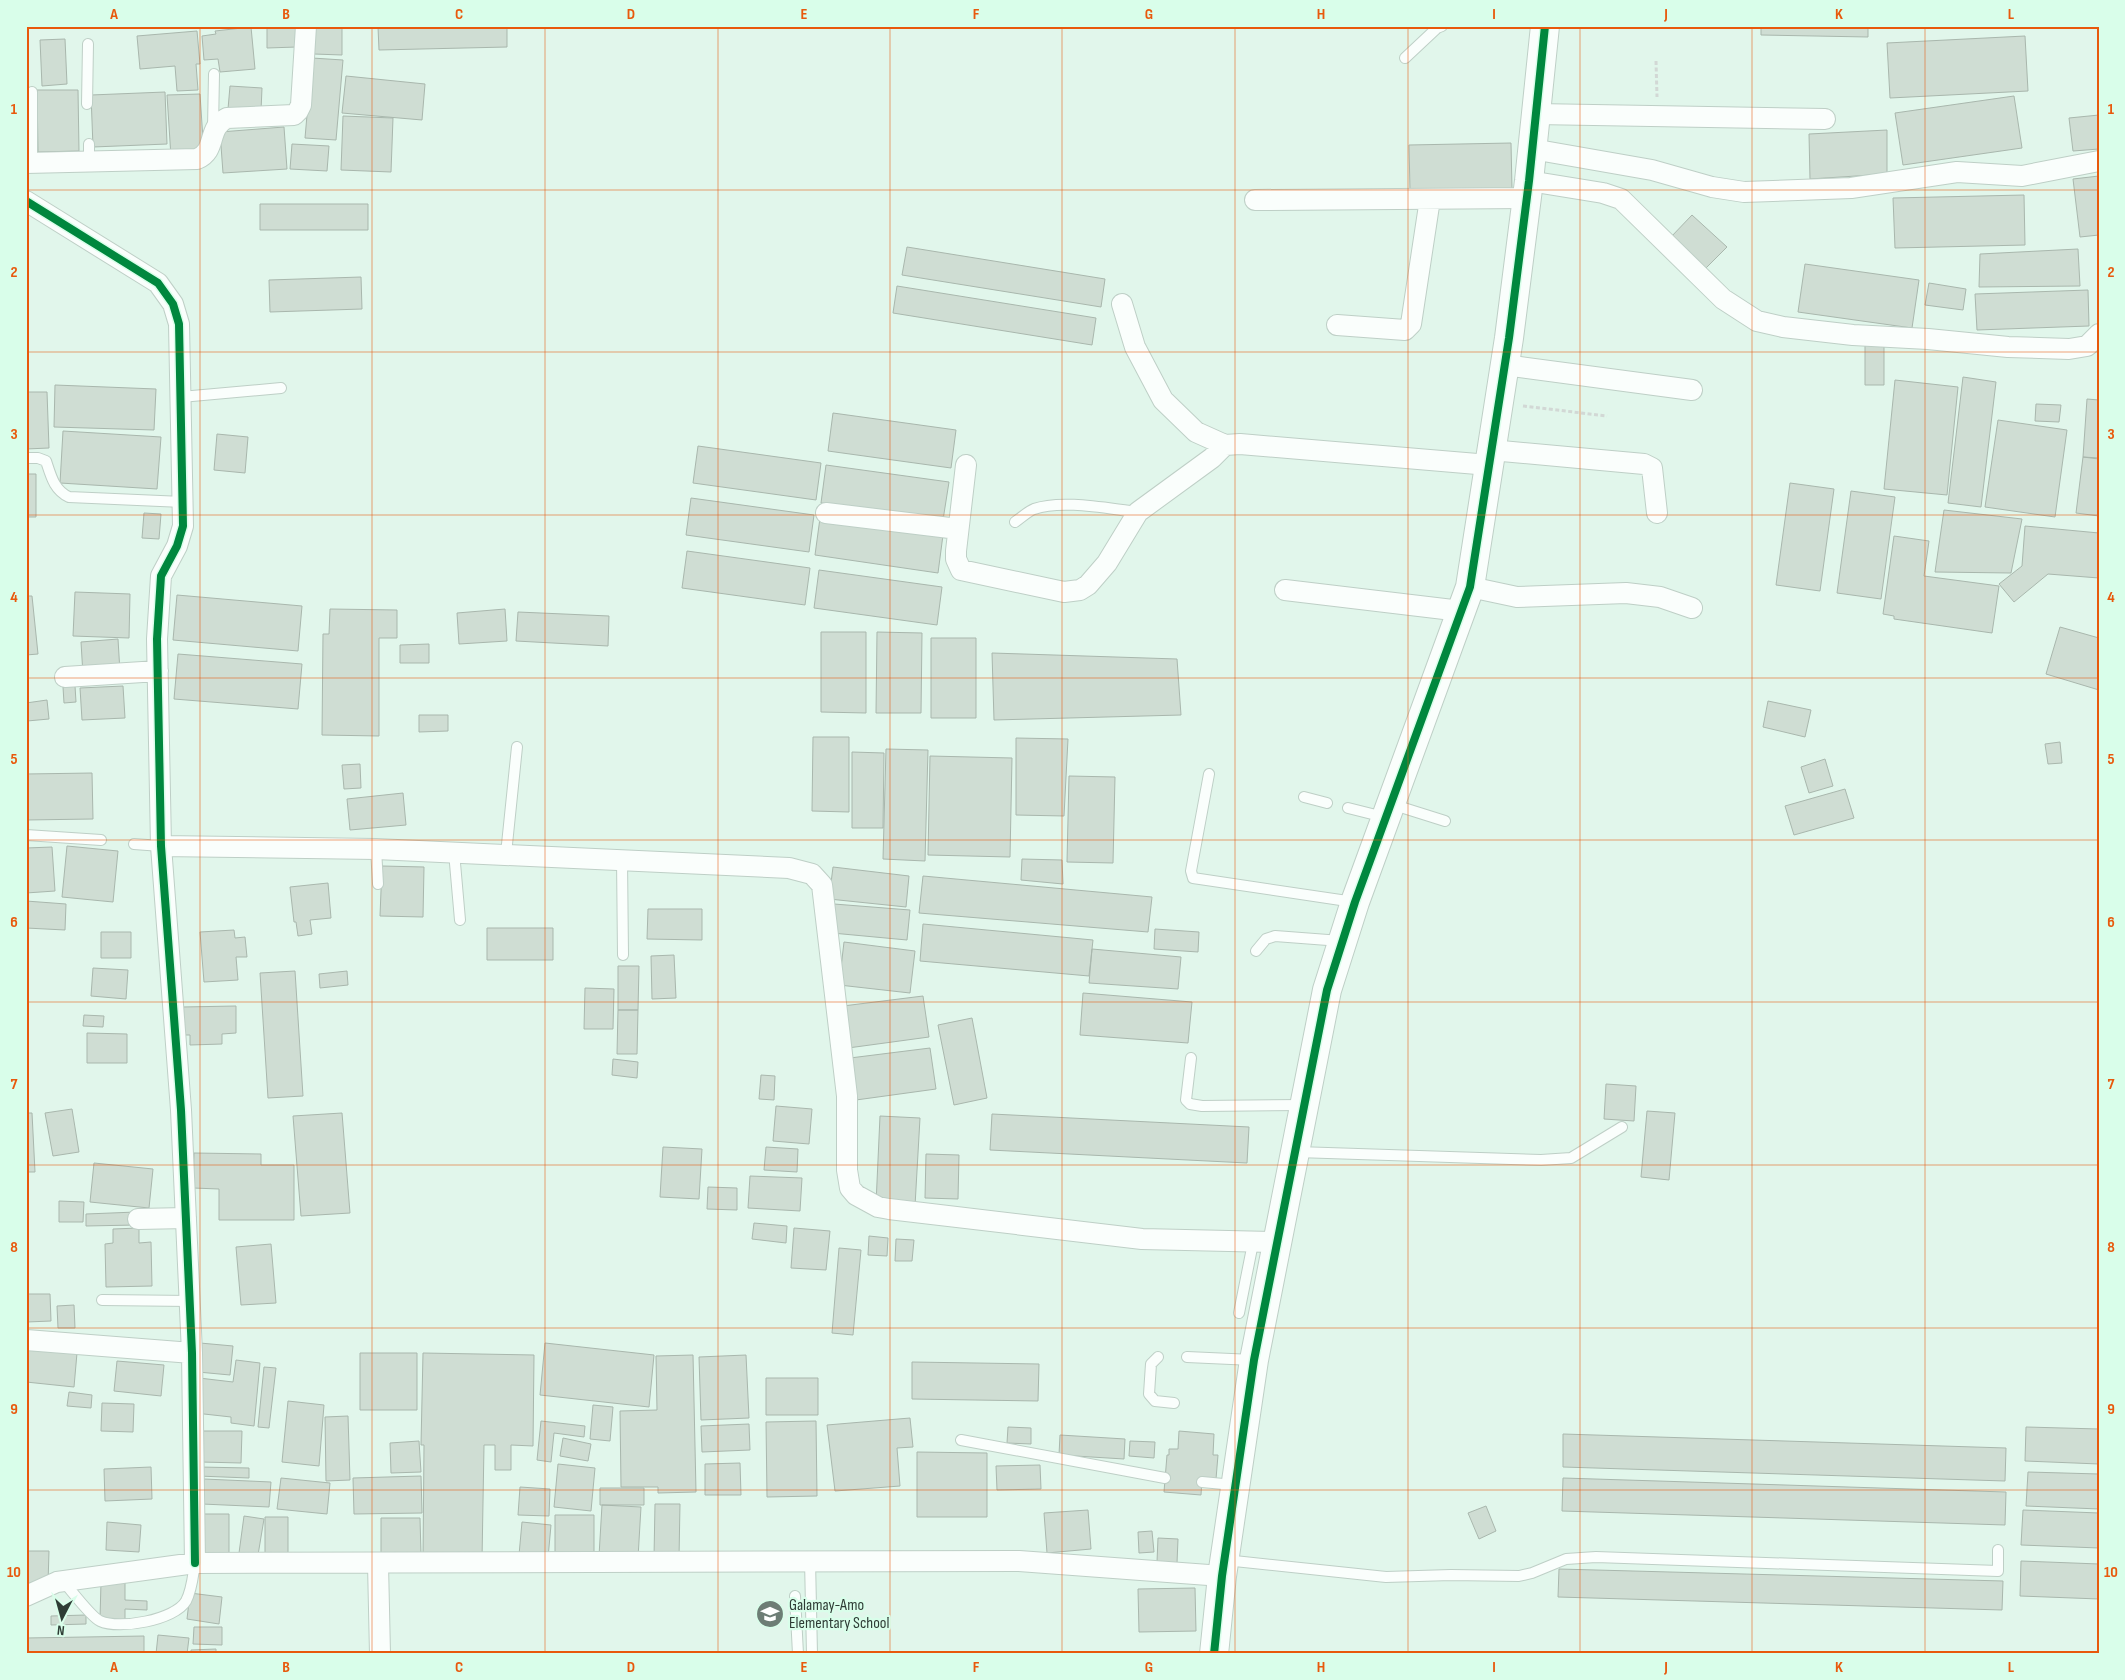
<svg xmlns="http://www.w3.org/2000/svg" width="2125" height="1680" font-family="'Sofia Sans Condensed',sans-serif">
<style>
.building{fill:#cfddd3;stroke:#a9b7ad}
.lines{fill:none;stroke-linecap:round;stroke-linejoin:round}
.lane-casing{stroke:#becfc6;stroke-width:12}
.street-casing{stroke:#becfc6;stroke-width:22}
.secondary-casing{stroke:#becfc6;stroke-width:30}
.path{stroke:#d2d8d5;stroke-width:3;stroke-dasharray:4 2.5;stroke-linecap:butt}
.lane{stroke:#fafefc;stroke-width:10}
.street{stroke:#fafefc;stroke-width:20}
.secondary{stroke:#fafefc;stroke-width:28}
.cycleway-casing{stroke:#d9feea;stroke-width:11}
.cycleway{stroke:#00873e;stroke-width:8}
.grid{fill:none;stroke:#e8590c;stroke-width:1;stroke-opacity:0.55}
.labels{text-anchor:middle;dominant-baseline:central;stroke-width:4.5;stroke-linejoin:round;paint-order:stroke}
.poi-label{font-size:16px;fill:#2e3c35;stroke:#d9feea;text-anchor:start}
.neatline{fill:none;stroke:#e8590c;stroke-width:2}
.grid-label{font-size:16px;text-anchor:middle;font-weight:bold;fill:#e8590c}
</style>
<rect width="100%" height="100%" fill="#e1f6eb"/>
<path class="building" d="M267 26H297V47L267 48Z
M315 26H342V55L314 54Z
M356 26H507V47L379 50 378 27 356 28Z
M1761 26H1868V37L1761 35Z
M251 27 255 69 220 72 218 59 204 60 202 36 216 34 215 31Z
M197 31 200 64H196L198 90 177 91 175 66 140 69 137 36Z
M2025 36 2028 91 1890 98 1887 43Z
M65 39 67 84 42 86 40 40Z
M312 58 343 60 336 140 305 138Z
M346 76 425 84 422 120 342 113Z
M230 86 262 88 261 111 228 109Z
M37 90H78L79 151 38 152Z
M165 92 167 144 93 147 91 95Z
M200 94 204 155 171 157 167 95Z
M2014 96 2022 148 1903 165 1895 113Z
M2099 115V149L2073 151 2069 118Z
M343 116 393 118 391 172 341 170Z
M284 127 287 169 223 173 220 132Z
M1887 130V174L1810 179 1809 134Z
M1511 143 1512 189 1410 191 1409 145Z
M292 144 329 146 327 171 290 169Z
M2099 176V235L2080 237 2073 179Z
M2024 195 2025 245 1895 248 1893 198Z
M260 204H368V230H260Z
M1692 215 1727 247 1704 270 1670 238Z
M907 247 1105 279 1101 307 902 275Z
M2078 249 2080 286 1979 287 1980 254Z
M1805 264 1919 280 1912 328 1798 312Z
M361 277 362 309 270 312 269 280Z
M1929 283 1966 289 1963 310 1925 305Z
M897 286 1096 318 1092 345 893 313Z
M2088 290 2089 326 1977 330 1975 294Z
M1865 345H1884V385H1865Z
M1963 377 1996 382 1981 507 1948 503Z
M1895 380 1958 387 1947 495 1884 489Z
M55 385 156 389 154 430 54 427Z
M26 392H47L49 448 26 449Z
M2087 399 2099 400V458L2083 457Z
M2036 404 2061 405 2059 422 2035 421Z
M833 413 956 430 951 468 828 451Z
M1998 420 2067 430 2055 517 1985 507Z
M63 431 161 437 157 489 60 483Z
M217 434 248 437 245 473 214 470Z
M698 446 821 463 816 500 693 483Z
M2083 457 2099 459V516L2076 513Z
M826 465 949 482 943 520 821 503Z
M26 474H36V517H26Z
M1790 483 1834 489 1820 591 1776 585Z
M1851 491 1895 497 1881 599 1837 593Z
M691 498 814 515 809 552 686 535Z
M1944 510 2022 519 2011 573 1935 572Z
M144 513 161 514 159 539 142 538Z
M820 518 943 535 938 573 815 555Z
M2025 526 2099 533V578L2048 574 2014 602 1999 584 2022 566Z
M1894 536 1929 541 1924 576 1999 586 1992 633 1894 619V616L1883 614Z
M687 551 810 568 805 605 682 588Z
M819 570 942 587 937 625 814 608Z
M75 592 130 594 129 638 73 636Z
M177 595 302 606 298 651 173 640Z
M26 596H32L38 654 26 655Z
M330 609 397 610V638H379V736L322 735 323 634H329Z
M505 609 507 641 459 644 457 613Z
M518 612 609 616 608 646 516 641Z
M2060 627 2099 638V690L2046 674Z
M821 632H866V713L821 712Z
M877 632 922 633 921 713H876Z
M931 638H976V718H931Z
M118 639 120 672 83 675 81 642Z
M429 644V663H400V645Z
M992 653 1177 659 1181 715 994 720Z
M178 654 302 664 298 709 174 699Z
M75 686 76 702 64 703 63 687Z
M123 686 125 718 82 720 80 688Z
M47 700 49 719 27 721 26 703Z
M1768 701 1811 710 1805 737 1763 727Z
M419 715H448V731L419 732Z
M813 737H849V812L812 811Z
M1016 738 1068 739 1064 816 1016 815Z
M2060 742 2062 763 2048 764 2045 744Z
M886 749 928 750 925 861 883 859Z
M852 752 884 753 883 828H852Z
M930 756 1012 758 1010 857 928 855Z
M1825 759 1833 786 1809 793 1801 767Z
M360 764 361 788 344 789 342 765Z
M92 773 93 819 26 820V774Z
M1069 776 1115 777 1113 863 1067 862Z
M1845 789 1854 818 1794 835 1785 806Z
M403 793 406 825 350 830 347 799Z
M67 846 118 851 113 902 62 897Z
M52 847 55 891 26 893V848Z
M1022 859 1062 860 1063 884 1021 880Z
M382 866 424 867 423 917 380 916Z
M833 867 909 876 906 907 829 899Z
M923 876 1152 897 1148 932 919 913Z
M328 883 331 918 310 920 312 934 298 936 296 922H294L290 887Z
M26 901 66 904 65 930 26 928Z
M834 904 910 910 907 940 832 933Z
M648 909H702V940L647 939Z
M923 924 1093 940 1089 976 920 961Z
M487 928H553V960H487Z
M1155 929 1199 932 1198 952 1154 949Z
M234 930 235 938 245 937 247 957H236L238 980 204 982 200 932Z
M101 932H131V958H101Z
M844 942 915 951 910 993 839 985Z
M1092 949 1181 957 1178 989 1089 983Z
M674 955 676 998 652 999 651 956Z
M618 966H639L638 1010H618Z
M93 968 128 970 126 999 91 996Z
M295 971 303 1096 268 1098 260 973Z
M347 971 348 985 320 988 319 974Z
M585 988 614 989 613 1029H584Z
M1083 993 1192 1002 1188 1043 1080 1035Z
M923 996 929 1037 848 1048 843 1006Z
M236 1006V1033L222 1034V1044L190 1045V1035H182V1007Z
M618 1010H638L637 1054H617Z
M84 1015 104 1016 103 1027 83 1026Z
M972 1018 987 1098 954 1105 938 1025Z
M87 1033 127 1034V1063H87Z
M930 1048 936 1089 856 1100 850 1058Z
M613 1059 638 1062 637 1078 612 1075Z
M761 1075 775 1076 774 1100 759 1099Z
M1606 1084 1636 1086 1634 1121 1604 1119Z
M776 1106 812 1109 809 1144 773 1141Z
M72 1109 79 1152 53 1156 45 1113Z
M1647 1111 1675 1113 1669 1180 1641 1177Z
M26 1113H32L35 1172H26Z
M342 1113 350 1213 301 1216 293 1116Z
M992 1114 1249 1127 1247 1163 990 1150Z
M880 1116 920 1118 915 1206 876 1204Z
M663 1147 702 1149 699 1199 660 1197Z
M766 1147 798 1149 797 1172 764 1170Z
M194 1153 261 1154V1165H294V1220H219V1189L193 1188Z
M926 1154 959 1155 958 1199 925 1198Z
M94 1163 153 1169 149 1208 90 1202Z
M750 1176 802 1178 800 1211 748 1208Z
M708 1187 737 1188V1210L707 1209Z
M59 1201 84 1202 83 1222H59Z
M136 1212V1225L86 1226V1214Z
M754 1223 787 1226 786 1243 752 1239Z
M139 1228V1243L151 1242 152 1286 106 1287 105 1244 113 1243V1229Z
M794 1228 830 1231 826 1270 791 1268Z
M869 1236 888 1238 887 1256 868 1255Z
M896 1239 914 1240 912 1261H895Z
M271 1244 276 1303 241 1305 236 1247Z
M839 1248 861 1250 853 1335 832 1333Z
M26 1294H50L51 1321 27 1322Z
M74 1305 75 1328H58L57 1306Z
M200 1343 233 1346 230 1375 198 1372Z
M545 1343 654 1355 649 1407 540 1395Z
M26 1348 77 1353 74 1387 26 1382Z
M360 1353H417V1410H360Z
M423 1353 534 1355 533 1446 511 1445V1470H495V1445H484L482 1560H423L424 1445H421Z
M693 1355 696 1492 658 1493V1487H621L620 1411 657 1410 656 1356Z
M746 1355 749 1418 701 1420 699 1357Z
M236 1360 260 1363 254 1426 231 1423V1417L195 1413 199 1378 233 1382Z
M117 1361 164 1365 161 1396 114 1391Z
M912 1362 1039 1364 1038 1401 912 1399Z
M264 1367 276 1368 269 1428 258 1427Z
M766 1378H818V1415H766Z
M69 1392 92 1395 91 1408 67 1406Z
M288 1401 324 1405 319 1466 282 1462Z
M102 1403 134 1404 133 1432 101 1431Z
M593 1405 613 1407 610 1441 590 1439Z
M348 1416 350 1480 326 1481 325 1417Z
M910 1418 913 1447 897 1448 900 1486 835 1491 827 1425Z
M541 1421 585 1426 584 1437 554 1433 551 1462 537 1460Z
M816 1421 817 1496 767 1497 766 1422Z
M749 1424 750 1450 702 1452 701 1426Z
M1008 1427 1031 1428V1444L1007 1443Z
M2026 1427 2099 1429V1464L2025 1461Z
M201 1431H242L241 1463 201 1462Z
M1179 1431 1214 1434 1213 1455H1218L1216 1479 1202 1478 1201 1495 1164 1492 1167 1455H1169V1449H1178Z
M1563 1434 2006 1448 2005 1481 1563 1467Z
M1060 1435 1125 1439 1124 1459 1059 1455Z
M563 1438 591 1444 588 1461 560 1456Z
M419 1441 421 1472 391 1473 390 1443Z
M1130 1441 1155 1442 1154 1458 1129 1456Z
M917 1452 987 1453V1517H917Z
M740 1463 741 1495H705V1464Z
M558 1464 595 1468 591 1511 554 1507Z
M1040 1465 1041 1489 997 1490 996 1466Z
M151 1467 152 1499 105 1501 104 1469Z
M199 1467 249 1468V1478L198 1476Z
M2028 1472 2099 1474V1509L2026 1506Z
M421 1476 422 1513 354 1514 353 1478Z
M281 1478 330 1483 327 1514 277 1509Z
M1563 1478 2006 1492 2005 1525 1562 1511Z
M204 1479 271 1482 269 1507 202 1504Z
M520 1487 550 1489 549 1516 518 1515Z
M600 1488H644V1505H600Z
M655 1504H680L679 1558 654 1557Z
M602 1505 641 1507 638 1558 599 1556Z
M1486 1506 1496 1531 1479 1539 1468 1513Z
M1088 1510 1091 1549 1047 1553 1044 1513Z
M2023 1510 2099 1513V1548L2021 1545Z
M203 1514H229V1554H203Z
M555 1515H594V1558H555Z
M244 1516 264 1519 258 1555 239 1553Z
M265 1517H288V1557H265Z
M381 1518H420L421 1554 381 1555Z
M107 1522 141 1525 139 1552 106 1550Z
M522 1522 551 1525 548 1558 519 1555Z
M1152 1531 1154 1552 1139 1553 1138 1532Z
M1158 1538 1178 1539 1177 1563 1157 1562Z
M26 1551H49L48 1584 26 1583Z
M2021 1561 2099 1564V1599L2020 1596Z
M1559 1569 2003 1581 2002 1610 1558 1597Z
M101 1582H125V1600L147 1601V1610L125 1609V1620L100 1619Z
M1195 1588 1196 1631 1139 1632 1138 1589Z
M190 1593 222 1597 219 1624 187 1619Z
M86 1615V1624L51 1625V1616Z
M194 1627H222V1645L193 1644Z
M158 1635 189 1638 187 1654H156Z
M144 1636V1654H26V1638Z
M216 1649V1654H191V1650Z"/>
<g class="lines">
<g class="lane-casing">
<path id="lane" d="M1405 58 1437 28 1442 26
M87 104 88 44
M213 128 214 74
M89 144V162
M32 163V92
M181 397 281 388
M26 458H38L46 461C51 476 54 490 69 497L183 502
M1015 522C1021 518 1027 512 1034 509 1062 499 1109 509 1138 512
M1209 774 1191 871 1193 878 1354 902
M1304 797 1327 803
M1391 804 1445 821
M1348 808 1384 817
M26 835 101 840
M134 844 161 846
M376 849 378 884
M454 852 460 920
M506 854 517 747
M622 859 623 955
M1256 951 1266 939 1275 936 1341 941
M1191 1058 1186 1100 1190 1104 1202 1106 1303 1105
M1297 1152 1541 1160 1571 1158 1622 1127
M102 1300 190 1301
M1239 1313 1253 1243
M1158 1357 1151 1364 1149 1394 1155 1401 1174 1403
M1187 1357 1253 1360
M961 1440 1165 1478
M1202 1482 1234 1485
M810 1560 812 1654
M1225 1560 1386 1577 1451 1575 1519 1576 1532 1573 1566 1559 1596 1557 1998 1571V1550
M63 1581C71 1590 91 1617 100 1621 119 1630 175 1620 186 1601 192 1590 193 1575 195 1563
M795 1596 798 1654"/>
</g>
<g class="street-casing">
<path id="street" d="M1536 114 1825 119
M1532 149 1652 170 1712 187 1744 192 1851 188 1957 172 2022 176 2099 161
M26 163 197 159C218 150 206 128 227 118L294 115 298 111 301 105 306 26
M1529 181 1603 193 1621 199 1723 299 1757 321 1783 327 1853 335 1928 339 2008 347 2069 349 2087 346 2099 334
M1255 200 1527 198
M26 201 158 283 173 304 179 324 183 526 177 546 161 576 157 639 161 846 181 1110 192 1353 195 1563
M1122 304 1135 347 1163 400 1196 432 1225 445
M1337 325 1405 330 1411 324 1430 199
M1505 365 1692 390
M1491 450 1644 464 1652 468 1657 513
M966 465 956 551V559L961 570 1064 592 1080 590 1088 585 1107 563 1138 512 1212 458 1225 445 1240 444 1489 465
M826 513 958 529
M1470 587 1517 597 1626 593 1660 597 1692 608
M1285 590 1461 611
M65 677 158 671
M161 846 376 849 789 868 812 874 822 885 847 1096V1170L850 1188 856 1195 878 1207 889 1209 1142 1239 1277 1242
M138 1219 186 1218
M26 1340 192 1353
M378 1564 380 1654
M26 1596 57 1582 195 1563 1019 1561 1222 1576"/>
</g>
<g class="secondary-casing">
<path id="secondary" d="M1214 1654 1222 1576 1254 1360 1327 990 1355 902 1470 587 1509 338 1529 181 1545 26"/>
</g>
<path class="path" d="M1656 61 1657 97
M1523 406 1607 416"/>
<use href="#lane" class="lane"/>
<use href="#street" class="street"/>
<use href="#secondary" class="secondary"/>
<g class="cycleway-casing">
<path id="cycleway" d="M26 201 158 283 173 304 179 324 183 526 177 546 161 576 157 639 161 846 181 1110 192 1353 195 1563
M1214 1654 1222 1576 1254 1360 1327 990 1355 902 1470 587 1509 338 1529 181 1545 26"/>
</g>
<use href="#cycleway" class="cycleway"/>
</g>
<path class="grid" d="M200 26V1654M372 26V1654M545 26V1654M718 26V1654M890 26V1654M1062 26V1654M1235 26V1654M1408 26V1654M1580 26V1654M1752 26V1654M1925 26V1654M26 190H2099M26 352H2099M26 515H2099M26 678H2099M26 840H2099M26 1002H2099M26 1165H2099M26 1328H2099M26 1490H2099"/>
<defs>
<g id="school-disc" transform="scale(1.4375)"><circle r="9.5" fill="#6d7d75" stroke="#d9feea"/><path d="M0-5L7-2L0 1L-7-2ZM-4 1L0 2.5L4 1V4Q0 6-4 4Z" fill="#fff"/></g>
</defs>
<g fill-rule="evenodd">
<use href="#school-disc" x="770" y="1614"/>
</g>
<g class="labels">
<g class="poi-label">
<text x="789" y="1605">Galamay-Amo<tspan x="789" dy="18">Elementary School</tspan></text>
</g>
</g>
<rect width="2125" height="1680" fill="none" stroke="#d9feea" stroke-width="55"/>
<g transform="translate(62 1618) rotate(186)" stroke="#d9feea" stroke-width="4" paint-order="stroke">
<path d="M0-4L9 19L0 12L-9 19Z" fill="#2e3c35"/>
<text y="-8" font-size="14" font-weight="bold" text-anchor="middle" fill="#2e3c35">N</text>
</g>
<rect x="28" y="28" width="2070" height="1624" class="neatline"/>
<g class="grid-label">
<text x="114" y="19">A</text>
<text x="286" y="19">B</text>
<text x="459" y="19">C</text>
<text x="631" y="19">D</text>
<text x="804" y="19">E</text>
<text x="976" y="19">F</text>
<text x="1149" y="19">G</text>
<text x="1321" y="19">H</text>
<text x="1494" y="19">I</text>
<text x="1666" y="19">J</text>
<text x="1839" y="19">K</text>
<text x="2011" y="19">L</text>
<text x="14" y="114">1</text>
<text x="2111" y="114">1</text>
<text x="14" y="277">2</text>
<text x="2111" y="277">2</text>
<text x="14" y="439">3</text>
<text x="2111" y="439">3</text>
<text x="14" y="602">4</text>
<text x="2111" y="602">4</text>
<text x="14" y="764">5</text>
<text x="2111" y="764">5</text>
<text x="14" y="927">6</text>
<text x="2111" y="927">6</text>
<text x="14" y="1089">7</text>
<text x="2111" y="1089">7</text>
<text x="14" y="1252">8</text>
<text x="2111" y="1252">8</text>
<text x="14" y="1414">9</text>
<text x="2111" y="1414">9</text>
<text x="14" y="1577">10</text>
<text x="2111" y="1577">10</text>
<text x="114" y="1672">A</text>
<text x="286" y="1672">B</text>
<text x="459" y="1672">C</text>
<text x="631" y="1672">D</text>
<text x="804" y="1672">E</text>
<text x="976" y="1672">F</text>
<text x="1149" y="1672">G</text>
<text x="1321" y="1672">H</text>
<text x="1494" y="1672">I</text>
<text x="1666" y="1672">J</text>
<text x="1839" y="1672">K</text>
<text x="2011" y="1672">L</text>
</g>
</svg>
